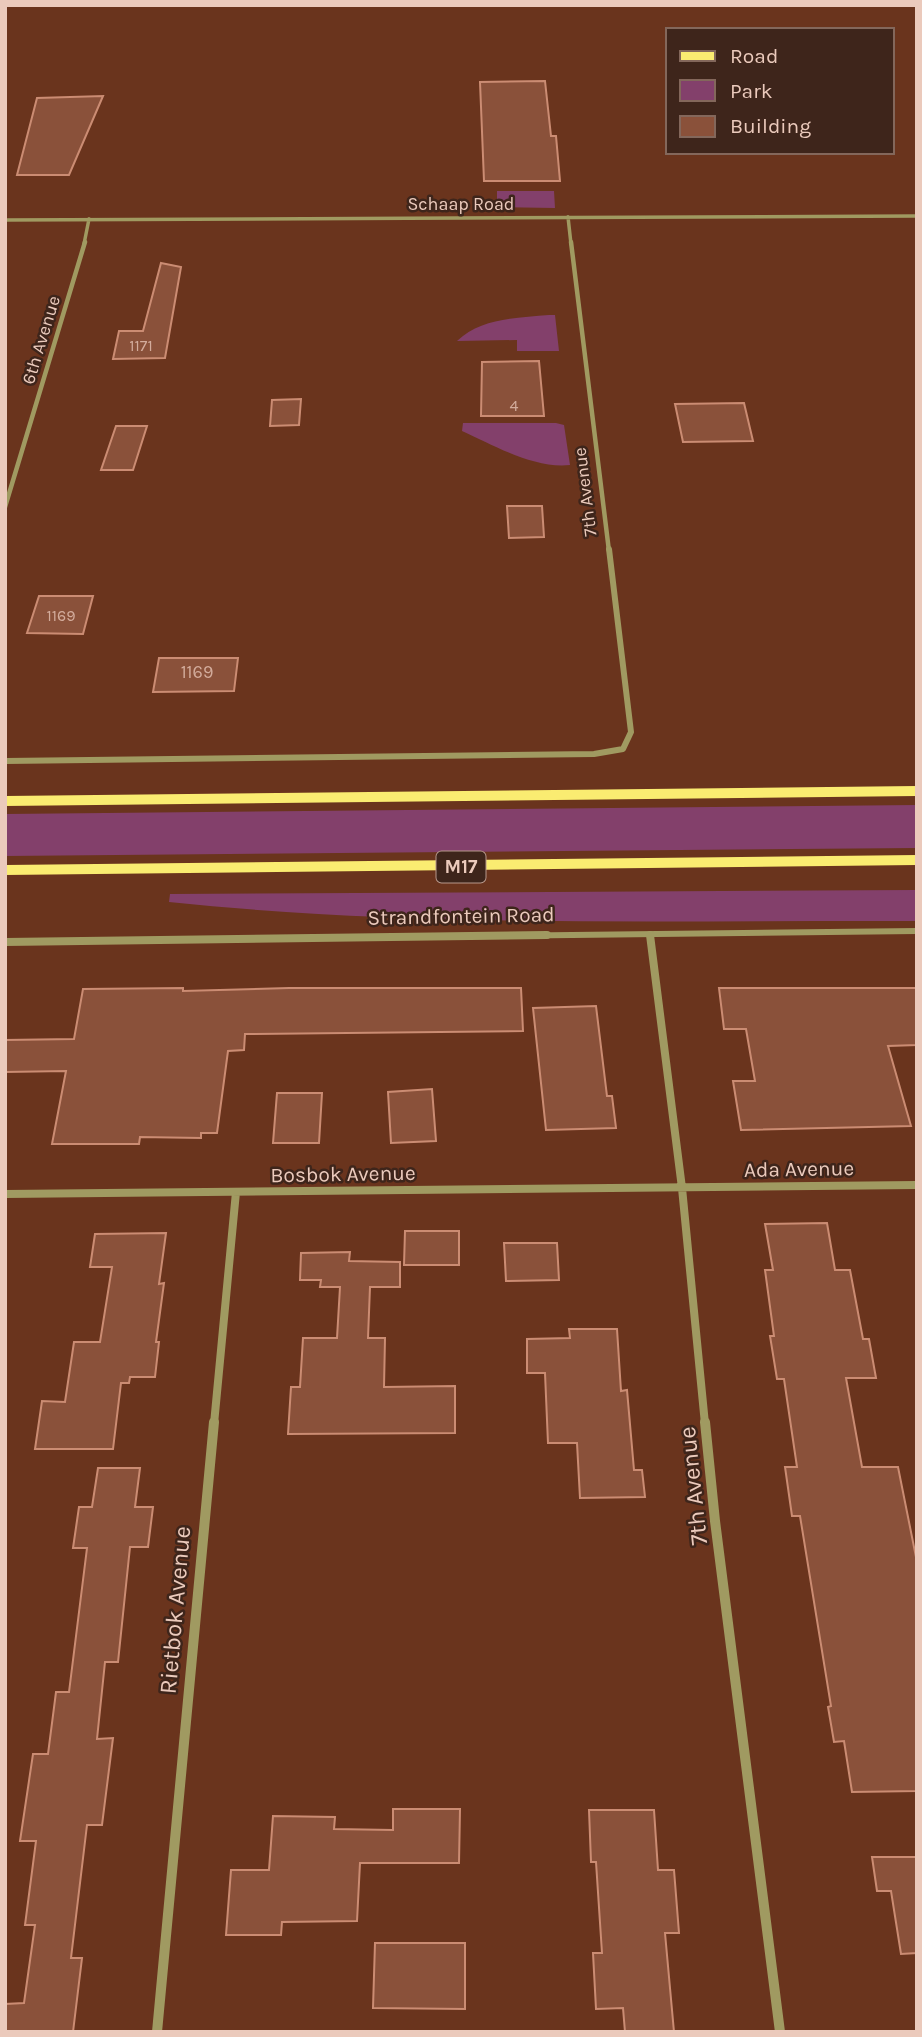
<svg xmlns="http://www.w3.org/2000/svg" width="922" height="2037" font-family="Karla,sans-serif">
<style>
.green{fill:#83406b}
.building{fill:#8a513a;stroke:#cb8c73;stroke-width:2}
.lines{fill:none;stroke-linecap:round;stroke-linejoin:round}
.street-far4{stroke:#a09a61;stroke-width:3.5}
.street-far3{stroke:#a09a61;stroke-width:4.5}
.street-far2{stroke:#a09a61;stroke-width:6}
.street-far1{stroke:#a09a61;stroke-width:8}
.street{stroke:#a09a61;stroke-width:10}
.primary{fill:#faec71;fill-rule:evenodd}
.labels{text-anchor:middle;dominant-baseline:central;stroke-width:5;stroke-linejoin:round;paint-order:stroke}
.far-number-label{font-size:16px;fill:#d3ac9c}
.far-street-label{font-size:18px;fill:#ebcabc;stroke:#3e251b}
.number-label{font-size:18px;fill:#d3ac9c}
.shield{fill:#3e251b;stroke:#b7988c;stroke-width:2}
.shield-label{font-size:19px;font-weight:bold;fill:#ebcabc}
.street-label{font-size:21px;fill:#ebcabc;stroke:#3e251b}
.near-street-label{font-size:24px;fill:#ebcabc;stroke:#3e251b}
</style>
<rect width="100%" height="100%" fill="#6a341d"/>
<path class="green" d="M497 191H554L555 208 497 207Z
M549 315H555L559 351H517V340L457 341C481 318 516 318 549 315Z
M463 423H556L564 425 570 465C534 469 493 445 462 431Z
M917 805V848L5 856V814Z
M917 890V921C667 920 417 928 169 902L170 894Z"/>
<path class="building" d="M545 81 551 136H556L560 181H484L480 82Z
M103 96 69 175H17L37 98Z
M161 263 181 267 165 358 113 359 119 331H143Z
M539 361 544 416H481L482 362Z
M301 399 299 425 270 426 272 400Z
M744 403 753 441 683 442 675 404Z
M116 426H147L133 470H101Z
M507 506H542L544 537 509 538Z
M39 596H93L83 634 27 633Z
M159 658H238L234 691 153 692Z
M183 988V991L289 988H521L523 1031 245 1034 244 1050 228 1051 217 1133H201V1138L140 1137 139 1144H52L66 1071 5 1072V1040L74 1039 83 989Z
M719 988H917V1045L888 1046 911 1126 741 1130 733 1081H755L746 1029H724Z
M596 1006 607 1096H612L616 1128 546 1130 533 1008Z
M432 1089 436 1141 391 1143 388 1092Z
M277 1093H322L319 1143H273Z
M827 1223 835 1270H850L863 1339H869L876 1378H846L862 1467H898L917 1562V1791L852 1792 844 1741 834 1742 828 1707 831 1706 800 1516H792L785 1467H797L784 1379H777L770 1336H774L765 1270H773L765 1224Z
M405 1231H459V1265H404Z
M166 1233 159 1284 164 1283 156 1342H159L155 1377H130L129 1383H121L113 1449H35L42 1401 65 1402 74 1342H100L112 1267H90L95 1234Z
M504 1243H557L559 1280 506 1281Z
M350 1252 349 1261 400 1262V1287H370L368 1338H385L384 1387 455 1386V1433L288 1434 291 1387H300L303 1338H337L340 1287H320L321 1280H300L301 1253Z
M569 1329H617L621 1391 627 1390 634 1470H642L645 1497 580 1498 577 1443H548L545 1373H527V1339L570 1338Z
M98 1468H140L135 1507H153L148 1547H130L118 1662H105L97 1739 113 1738 102 1825H87L71 1958H82L73 2032H5V2004L24 2003 35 1925H25L36 1841H20L33 1754H48L56 1692H69L87 1548H73L79 1507H92Z
M393 1809H460L459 1863H360L357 1921 282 1922 281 1935H226L231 1870H269L273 1816 335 1817 334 1829 393 1830Z
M589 1810H654L658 1870H674L679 1933H665L674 2032H625L623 2008 596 2009 593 1953H602L596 1862H591Z
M872 1857H917V1953L901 1954 891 1891H877Z
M375 1943H465V2009L373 2008Z"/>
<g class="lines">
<path class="street-far4" d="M568 217 571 244
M5 220 917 216
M84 244 89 219"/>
<path class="street-far3" d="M571 242 609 551
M5 507 85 242"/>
<path class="street-far2" d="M5 761 594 754 623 749 631 732 609 549
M650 934V937
M402 937 917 931"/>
<path class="street-far1" d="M650 935 682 1188 705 1424
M5 942 547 935
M5 1194 917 1185
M214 1424 236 1192"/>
<path class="street" d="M705 1422 715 1521 780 2032
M157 2032 214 1422"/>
<path class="primary" d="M917 786V796L5 806V796Z
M917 855V865L5 875V865Z"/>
</g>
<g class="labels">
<g class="far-number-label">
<text x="141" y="345">1171</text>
<text x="514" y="405">4</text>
<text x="61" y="615">1169</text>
</g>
<g class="far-street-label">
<text x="461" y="204">Schaap Road</text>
<text transform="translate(41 340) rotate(-73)">6th Avenue</text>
<text transform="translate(585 492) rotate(-97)">7th Avenue</text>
</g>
<g class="number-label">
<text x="197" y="672">1169</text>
</g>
<rect class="shield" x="436.5" y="851.5" width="49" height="31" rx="5"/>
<g class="shield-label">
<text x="461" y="867">M17</text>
</g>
<g class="street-label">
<text transform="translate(461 916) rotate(-1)">Strandfontein Road</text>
<text transform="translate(799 1169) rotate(-1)">Ada Avenue</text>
<text transform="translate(343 1174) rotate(-1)">Bosbok Avenue</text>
</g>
<g class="near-street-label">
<text transform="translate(693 1486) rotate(-96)">7th Avenue</text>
<text transform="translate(175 1610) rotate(-85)">Rietbok Avenue</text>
</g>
</g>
<rect width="922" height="2037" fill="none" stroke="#ebcabc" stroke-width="14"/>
<rect x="666" y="28" width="228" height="126" fill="#3e251b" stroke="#83675b" stroke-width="2"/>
<rect x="680" y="51" width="35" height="10" fill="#faec71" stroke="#83675b" stroke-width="2"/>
<text x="730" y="63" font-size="21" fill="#ebcabc">Road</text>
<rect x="680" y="80" width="35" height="21" fill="#83406b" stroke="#83675b" stroke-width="2"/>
<text x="730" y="98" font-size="21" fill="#ebcabc">Park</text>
<rect x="680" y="116" width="35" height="21" fill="#8a513a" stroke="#83675b" stroke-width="2"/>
<text x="730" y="133" font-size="21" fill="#ebcabc">Building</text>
</svg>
